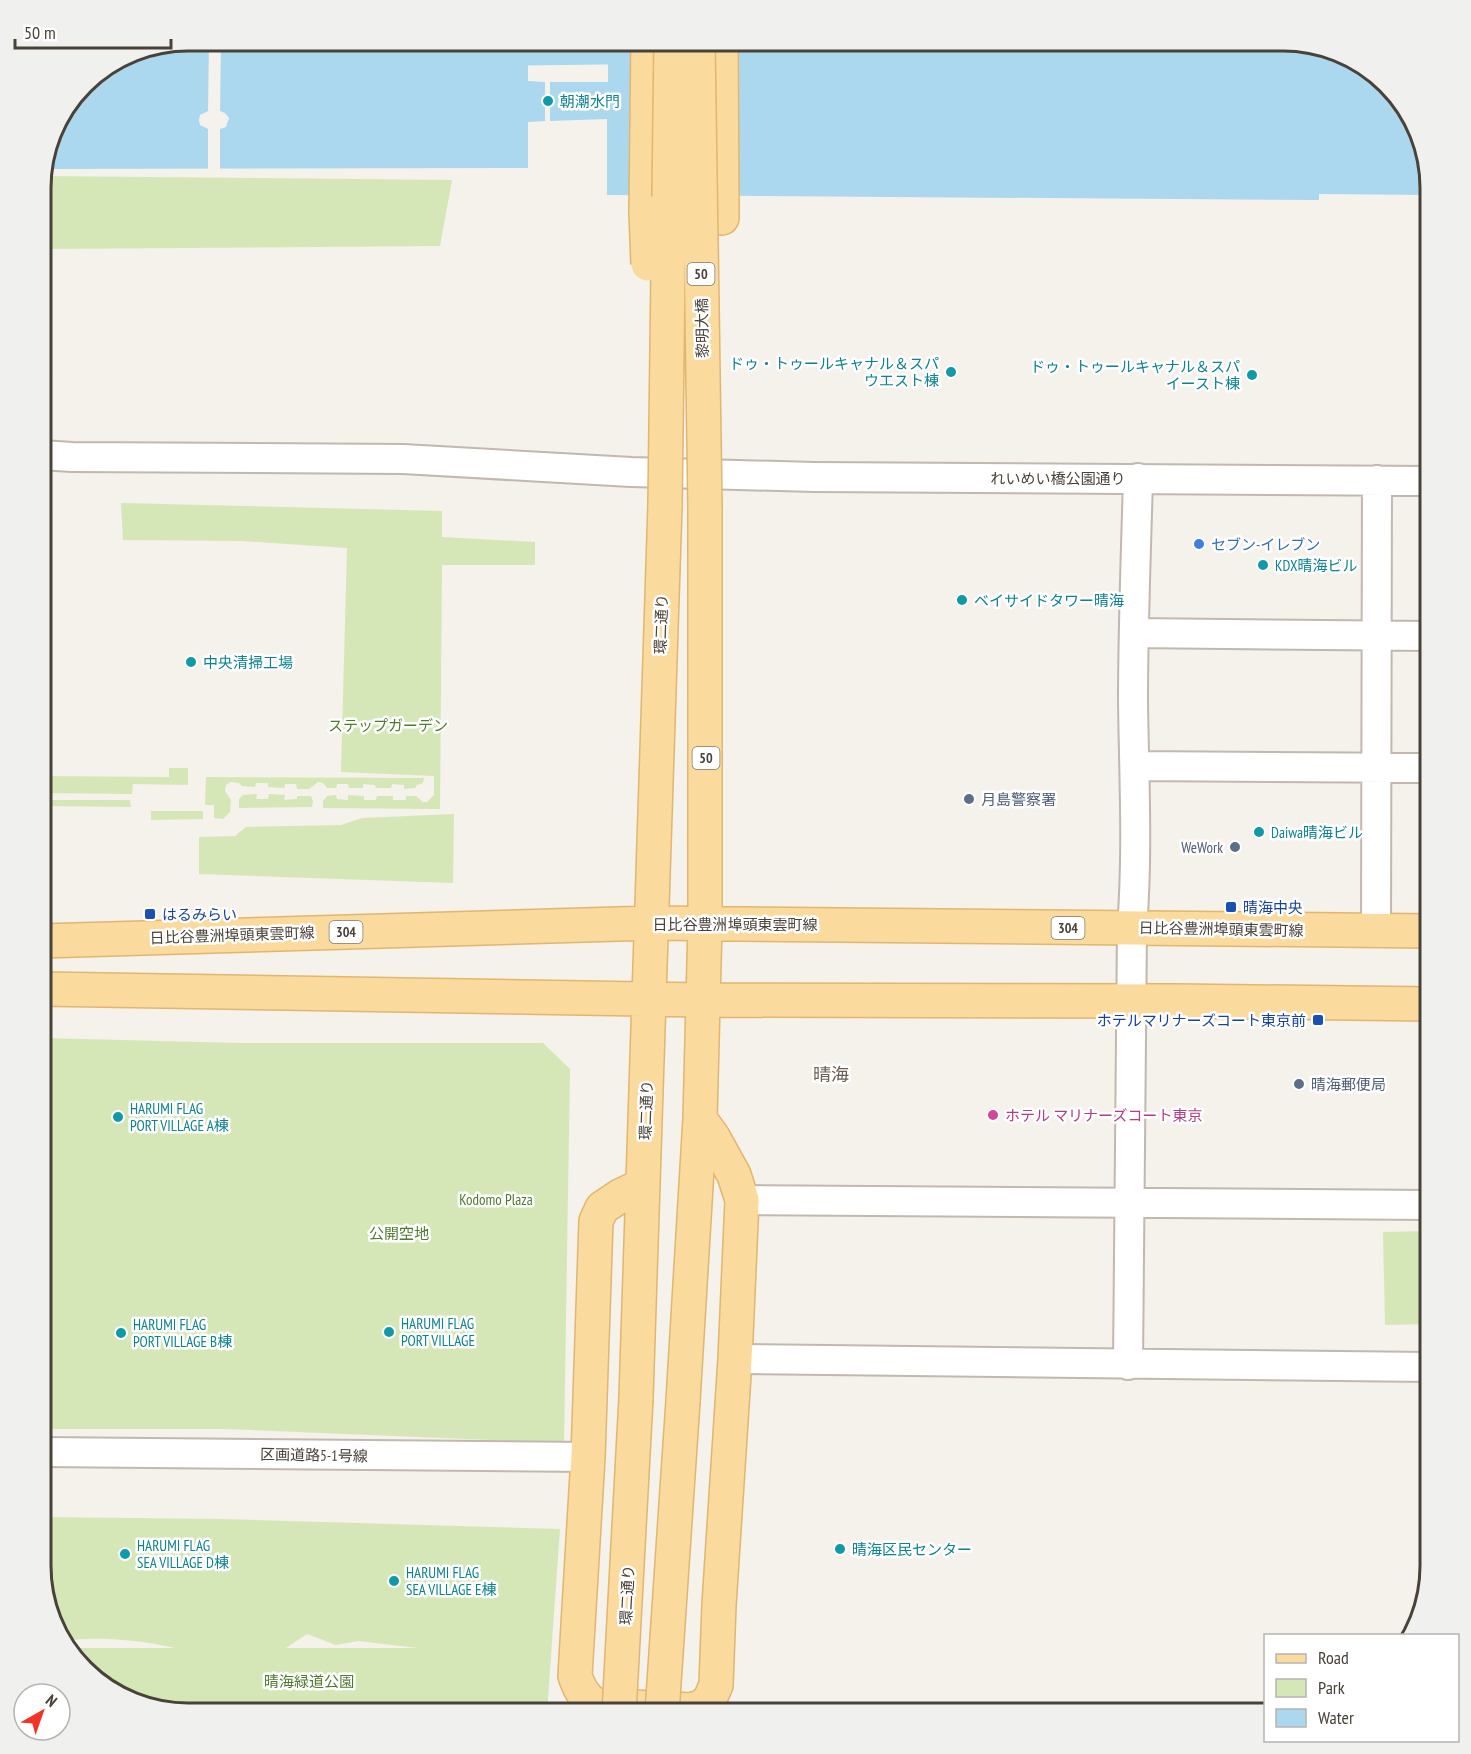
<svg xmlns="http://www.w3.org/2000/svg" width="1471" height="1754" font-family="'PT Sans Narrow','Noto Sans JP',sans-serif">
<style>
.green{fill:#d5e7b6;fill-rule:evenodd}
.water{fill:#abd8ef}
.pier{fill:#f5f1eb}
.lines{fill:none;stroke-linecap:round;stroke-linejoin:round}
.canal{stroke:#abd8ef;stroke-width:22}
.minor-casing{stroke:#c1b8ae;stroke-width:32}
.major-casing{stroke:#e1b66e;stroke-width:36}
.minor{stroke:#fff;stroke-width:28}
.major{stroke:#fbda9e;stroke-width:33}
.major-bridge-casing{stroke:#e1b66e;stroke-width:36;stroke-linecap:butt}
.major-bridge{stroke:#fbda9e;stroke-width:33}
.culture-dot{fill:#0f9aa8;stroke:#fff;stroke-width:2}
.shop-dot{fill:#3f7fe0;stroke:#fff;stroke-width:2}
.service-dot{fill:#5c6f8a;stroke:#fff;stroke-width:2}
.transit-dot{fill:#1a4fb4;stroke:#fff;stroke-width:2}
.hotel-dot{fill:#d1479c;stroke:#fff;stroke-width:2}
.labels{text-anchor:middle;dominant-baseline:central;stroke-width:5;stroke-linejoin:round;paint-order:stroke}
.shield{fill:#fff;stroke:#807b74;stroke-width:1.5}
.shield-label{font-size:14px;font-weight:bold;fill:#494239}
.culture-label{font-size:15px;fill:#0d838f;stroke:#fff;text-anchor:start}
.street-label{font-size:15px;fill:#494239;stroke:#fff}
.shop-label{font-size:15px;fill:#366cbe;stroke:#fff;text-anchor:start}
.park-label{font-size:15px;fill:#507a2d;stroke:#fff}
.service-label{font-size:15px;fill:#4e5e75;stroke:#fff;text-anchor:start}
.transit-label{font-size:15px;fill:#164399;stroke:#fff;text-anchor:start}
.hotel-label{font-size:15px;fill:#b23c85;stroke:#fff;text-anchor:start}
.quarter-label{font-size:18px;fill:#6c5f51;stroke:#fff}
.rim{fill:none;stroke:#494239;stroke-width:3}
</style>
<rect width="100%" height="100%" fill="#f5f1eb"/>
<path class="green" d="M41 176 452 180 440 246 41 249Z
M121 503 442 511V537L535 542V565H442L440 809 323 808V801L327 796 336 795 337 799 348 800V795L364 796V800H376L377 796H393V800H406V796H416L423 802H427L434 795V776L341 772 347 548 242 541 123 540Z
M169 768H188V785L133 784 132 794 41 793V776L169 777Z
M206 777 424 778 423 783 417 785 415 788 404 789V785L392 784 391 788H376L375 785 363 784V788H349L348 784H337L336 788H327L323 783 318 782 309 789H297L296 784H285L284 788 268 787V783H256L255 787 242 786 239 783 231 782 226 785 225 791 231 800 230 812 223 819 214 818V805H205Z
M257 794 256 799H268L269 794 285 795 284 800 297 799V796H311L313 801 312 807 239 808V799L243 795Z
M41 800H130L131 807 41 806Z
M151 811H203V819L151 820Z
M454 814 453 883 199 874V837L235 836 246 827 341 825 362 818Z
M41 1038 239 1043H543L570 1069 564 1443 226 1429H41Z
M1430 1231V1324L1385 1325 1383 1232Z
M41 1517 221 1519 560 1529 547 1713H188L122 1698 71 1656 67 1648H175C140 1640 99 1636 63 1641L48 1613 41 1566ZM307 1634 336 1645 358 1641 418 1648H286Z"/>
<path class="water" d="M188 41H528V81L545 82V121L528 122V168L43 169 56 122 90 77 132 52Z
M608 41H1292L1349 56 1400 98 1423 141 1430 195 1319 194V200L607 195V119L550 121V82H608Z"/>
<path class="pier" d="M209 41H221L220 111 225 113 229 118 226 127 220 129V171H208V129L200 125 199 120 200 115 208 111Z"/>
<g class="lines">
<path class="canal" d="M498 55 639 53"/>
<g class="minor-casing">
<path id="minor" d="M41 455 72 457 403 459 631 472 814 477 1430 481
M1134 633 1430 636
M1136 766 1430 768
M1376 931 1377 480
M742 1200 1430 1205
M735 1359 1430 1367
M1128 1365 1132 928C1138 852 1134 777 1133 701 1133 627 1136 552 1138 478
M41 1452 588 1457"/>
</g>
<g class="major-casing">
<path id="major" d="M721 41 722 218
M646 212 648 41
M41 941 652 923 1430 931
M41 989 702 1000 1177 1001 1430 1004
M643 1185 620 1196 602 1208 596 1221 588 1457 575 1676C580 1690 584 1697 595 1705L691 1710 703 1706 710 1699 716 1685 719 1605 735 1359 742 1200 734 1175 713 1137 700 1119
M636 1398 665 505
M683 1401 700 1119 705 924V508"/>
</g>
<use href="#minor" class="minor"/>
<use href="#major" class="major"/>
<g class="major-bridge-casing">
<path id="major-bridge" d="M698 41 705 508
M646 212 648 264
M665 505 671 41
M619 1713 636 1398
M662 1713 683 1401"/>
</g>
<use href="#major-bridge" class="major-bridge"/>
</g>
<g class="culture-dot">
<circle cx="548" cy="101" r="6"/>
<circle cx="951" cy="372" r="6"/>
<circle cx="1252" cy="375" r="6"/>
<circle cx="1263" cy="565" r="6"/>
<circle cx="962" cy="600" r="6"/>
<circle cx="191" cy="662" r="6"/>
<circle cx="1259" cy="832" r="6"/>
<circle cx="118" cy="1117" r="6"/>
<circle cx="389" cy="1332" r="6"/>
<circle cx="121" cy="1333" r="6"/>
<circle cx="840" cy="1549" r="6"/>
<circle cx="125" cy="1554" r="6"/>
<circle cx="394" cy="1581" r="6"/>
</g>
<circle class="shop-dot" cx="1199" cy="544" r="6"/>
<g class="service-dot">
<circle cx="969" cy="799" r="6"/>
<circle cx="1235" cy="847" r="6"/>
<circle cx="1299" cy="1084" r="6"/>
</g>
<g class="transit-dot">
<rect x="1225" y="901" width="12" height="12" rx="3"/>
<rect x="144" y="908" width="12" height="12" rx="3"/>
<rect x="1312" y="1014" width="12" height="12" rx="3"/>
</g>
<circle class="hotel-dot" cx="993" cy="1115" r="6"/>
<g class="labels">
<g class="shield">
<rect x="687.5" y="263" width="27" height="22" rx="4.5"/>
<rect x="692.5" y="747" width="27" height="22" rx="4.5"/>
<rect x="1051.5" y="917" width="33" height="22" rx="4.5"/>
<rect x="329.5" y="921" width="33" height="22" rx="4.5"/>
</g>
<g class="shield-label">
<text x="701" y="274">50</text>
<text x="706" y="758">50</text>
<text x="1068" y="928">304</text>
<text x="346" y="932">304</text>
</g>
<g class="culture-label">
<text x="560" y="101">朝潮水門</text>
<text x="939" y="363" text-anchor="end">ドゥ・トゥールキャナル＆スパ<tspan x="939" dy="17">ウエスト棟</tspan></text>
<text x="1240" y="366" text-anchor="end">ドゥ・トゥールキャナル＆スパ<tspan x="1240" dy="17">イースト棟</tspan></text>
<text x="1275" y="565">KDX晴海ビル</text>
<text x="974" y="600">ベイサイドタワー晴海</text>
<text x="203" y="662">中央清掃工場</text>
<text x="1271" y="832">Daiwa晴海ビル</text>
<text x="130" y="1108">HARUMI FLAG<tspan x="130" dy="17">PORT VILLAGE A棟</tspan></text>
<text x="401" y="1323">HARUMI FLAG<tspan x="401" dy="17">PORT VILLAGE</tspan></text>
<text x="133" y="1324">HARUMI FLAG<tspan x="133" dy="17">PORT VILLAGE B棟</tspan></text>
<text x="137" y="1545">HARUMI FLAG<tspan x="137" dy="17">SEA VILLAGE D棟</tspan></text>
<text x="852" y="1549">晴海区民センター</text>
<text x="406" y="1572">HARUMI FLAG<tspan x="406" dy="17">SEA VILLAGE E棟</tspan></text>
</g>
<g class="street-label">
<text transform="translate(702 328) rotate(-91)">黎明大橋</text>
<text x="1058" y="478">れいめい橋公園通り</text>
<text transform="translate(661 624) rotate(-88)">環二通り</text>
<text x="735" y="924">日比谷豊洲埠頭東雲町線</text>
<text transform="translate(1221 929) rotate(1)">日比谷豊洲埠頭東雲町線</text>
<text transform="translate(232 935) rotate(-2)">日比谷豊洲埠頭東雲町線</text>
<text transform="translate(646 1110) rotate(-88)">環二通り</text>
<text transform="translate(314 1455) rotate(1)">区画道路5-1号線</text>
<text transform="translate(627 1595) rotate(-87)">環二通り</text>
</g>
<g class="shop-label">
<text x="1211" y="544">セブン-イレブン</text>
</g>
<g class="park-label">
<text x="388" y="725">ステップガーデン</text>
<text x="496" y="1199">Kodomo Plaza</text>
<text x="399" y="1233">公開空地</text>
<text x="309" y="1681">晴海緑道公園</text>
</g>
<g class="service-label">
<text x="981" y="799">月島警察署</text>
<text x="1223" y="847" text-anchor="end">WeWork</text>
<text x="1311" y="1084">晴海郵便局</text>
</g>
<g class="transit-label">
<text x="1243" y="907">晴海中央</text>
<text x="162" y="914">はるみらい</text>
<text x="1306" y="1020" text-anchor="end">ホテルマリナーズコート東京前</text>
</g>
<g class="hotel-label">
<text x="1005" y="1115">ホテル マリナーズコート東京</text>
</g>
<g class="quarter-label">
<text x="831" y="1074">晴海</text>
</g>
</g>
<path d="M0 0H1471V1754H0ZM188 51H1283A137 137 0 0 1 1420 188V1566A137 137 0 0 1 1283 1703H188A137 137 0 0 1 51 1566V188A137 137 0 0 1 188 51Z" fill="#f0f0ef" fill-rule="evenodd"/>
<path class="rim" d="M188 51H1283A137 137 0 0 1 1420 188V1566A137 137 0 0 1 1283 1703H188A137 137 0 0 1 51 1566V188A137 137 0 0 1 188 51Z"/>
<rect x="1264" y="1634" width="195" height="108" fill="#ffffff" stroke="#b6b3b0" stroke-width="1.5"/>
<rect x="1276" y="1654" width="30" height="9" fill="#fbda9e" stroke="#b6b3b0" stroke-width="1.5"/>
<text x="1318" y="1664" font-size="18" fill="#494239">Road</text>
<rect x="1276" y="1679" width="30" height="18" fill="#d5e7b6" stroke="#b6b3b0" stroke-width="1.5"/>
<text x="1318" y="1694" font-size="18" fill="#494239">Park</text>
<rect x="1276" y="1709" width="30" height="18" fill="#abd8ef" stroke="#b6b3b0" stroke-width="1.5"/>
<text x="1318" y="1724" font-size="18" fill="#494239">Water</text>
<g transform="translate(42 1712) rotate(40)"><circle r="28" fill="#ffffff" stroke="#b6b3b0" stroke-width="1.5"/>
<path d="M0-4.5L10 22L0 15L-10 22Z" fill="#f33424"/>
<text y="-9" font-size="16" font-weight="bold" text-anchor="middle" fill="#494239">N</text>
</g>
<path d="M15 39v9h156v-9" fill="none" stroke="#494239" stroke-width="3"/>
<text x="24" y="39" font-size="18" fill="#494239" stroke="#ffffff" stroke-width="4.5" paint-order="stroke">50 m</text>
</svg>
